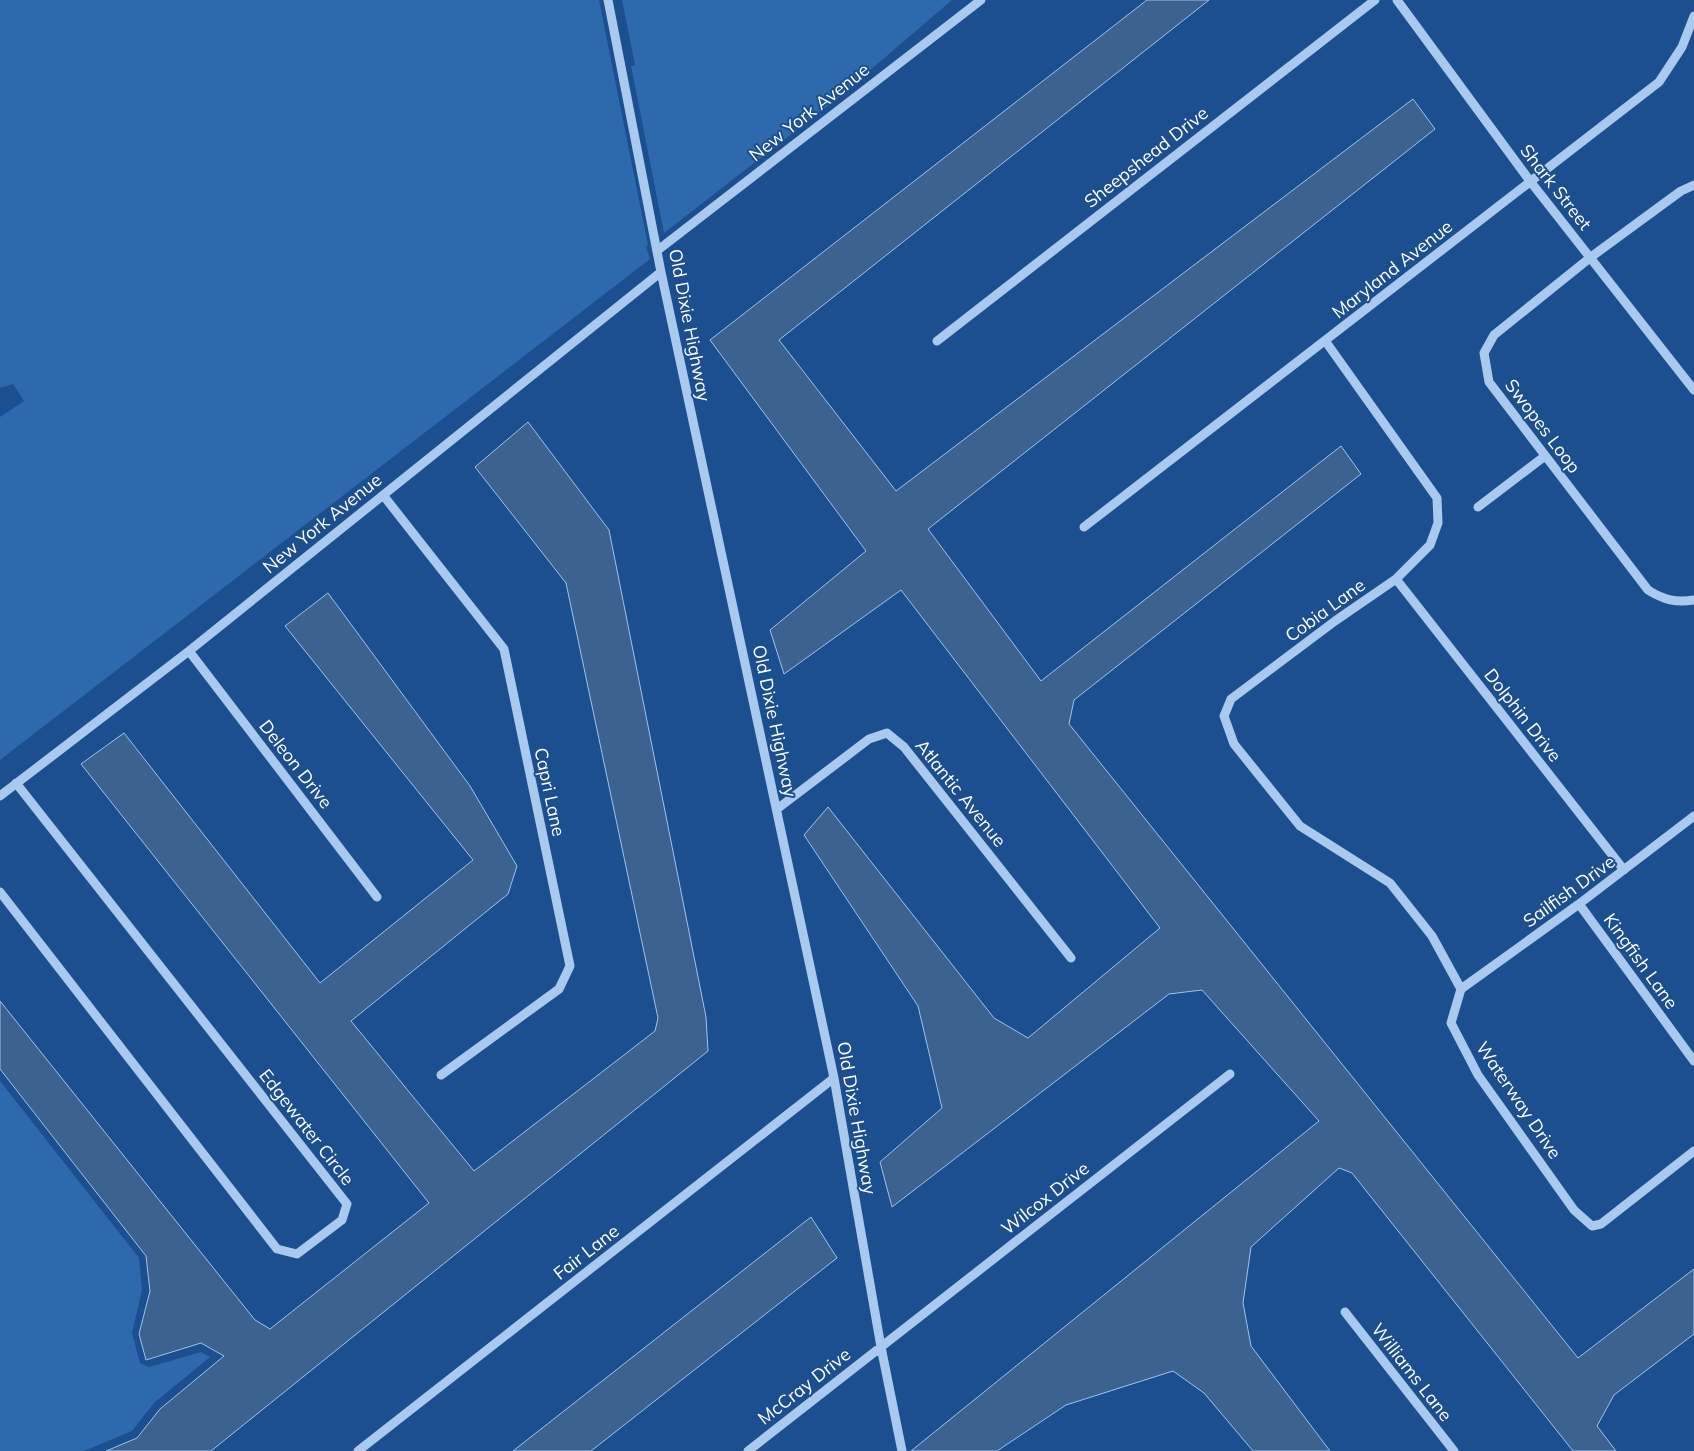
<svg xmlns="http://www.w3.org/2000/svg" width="1694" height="1451" font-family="Mulish,sans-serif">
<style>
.green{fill:#2e69ad}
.water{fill:#3c6290;stroke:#9cc4f0}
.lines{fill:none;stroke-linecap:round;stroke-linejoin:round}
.minor{stroke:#a9c9ee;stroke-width:9}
.labels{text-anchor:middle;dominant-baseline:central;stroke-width:4;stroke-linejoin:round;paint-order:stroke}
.street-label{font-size:18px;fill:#fff;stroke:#1b4f8f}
</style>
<rect width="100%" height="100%" fill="#1b4f8f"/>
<path class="green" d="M0 0H599L648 245 646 247 650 259 0 760V417L24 401 13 384 0 388Z
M622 0H952L834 101 664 233 631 66 635 65Z
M0 1081 139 1258 142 1290 132 1333 140 1363 149 1367 201 1352 210 1357 154 1403 132 1431 84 1451H0Z"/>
<path class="water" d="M1147 0H1209L779 340 896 491 1413 99 1435 129 928 529 1041 681 1341 446 1361 474 1074 700 1069 724 1578 1358 1694 1269V1334L1614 1395 1597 1426 1616 1451H1573L1352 1173 1339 1168 1251 1247 1243 1303 1251 1346 1330 1451H1253L1204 1393 1173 1371 1066 1405 997 1451H911L1319 1121 1202 990 1169 994 892 1207 880 1162 942 1108 918 1006 804 835 828 807 994 1018 1028 1038 1160 928 901 590 784 674 770 630 866 551 710 340Z
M528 422 609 530 706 1017 708 1051 211 1451H106L137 1438 160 1409 224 1356 201 1343 146 1360 139 1334 150 1291 146 1256 0 1069V1001L255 1320 270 1329 429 1203 81 764 124 733 320 983 473 860 285 626 328 593 470 786 517 866 508 894 351 1021 474 1171 655 1031 658 1018 566 583 475 467Z
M811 1217 837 1258 591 1451H513Z"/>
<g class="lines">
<path class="minor" d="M608 0 661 272 834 1078 881 1347 902 1451
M1397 0 1530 181 1694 390
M1694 185 1681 191 1591 257 1494 335 1484 353 1489 382 1648 590C1664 600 1676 603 1694 600
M658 250 981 0
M937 341 1375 0
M1326 342 1437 498 1438 523 1430 545 1396 579 1335 621 1231 699 1224 716 1234 744 1300 826 1390 883 1432 936 1461 989 1451 1023 1478 1075 1574 1210 1592 1226 1601 1224 1694 1151
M383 495 504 649 570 966 559 989 441 1075
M1478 507 1545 456
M1084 527 1659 82 1682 47 1694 16
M1396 579 1624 870
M189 651 377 897
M0 796 189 651 661 272
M777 809 869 739 887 733 904 747 1071 958
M0 892 277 1249 297 1254 342 1220 347 1204 16 783
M1579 904 1694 1061
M1461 989 1579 904 1694 816
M1345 1312 1454 1451
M358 1451 834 1078
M748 1451 1230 1074"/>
</g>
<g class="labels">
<g class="street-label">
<text transform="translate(809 112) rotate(-38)">New York Avenue</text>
<text transform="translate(1146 157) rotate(-38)">Sheepshead Drive</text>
<text transform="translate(1556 187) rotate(52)">Shark Street</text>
<text transform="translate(1392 269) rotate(-38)">Maryland Avenue</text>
<text transform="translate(690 325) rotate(79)">Old Dixie Highway</text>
<text transform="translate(1543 426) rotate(53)">Swopes Loop</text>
<text transform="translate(322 523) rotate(-39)">New York Avenue</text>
<text transform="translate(1325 610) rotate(-36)">Cobia Lane</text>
<text transform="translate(1523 715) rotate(52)">Dolphin Drive</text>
<text transform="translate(775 721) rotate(78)">Old Dixie Highway</text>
<text transform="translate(296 764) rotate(52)">Deleon Drive</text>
<text transform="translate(550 792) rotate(78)">Capri Lane</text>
<text transform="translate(961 793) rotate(51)">Atlantic Avenue</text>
<text transform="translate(1569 891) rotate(-36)">Sailfish Drive</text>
<text transform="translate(1641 961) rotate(54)">Kingfish Lane</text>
<text transform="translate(1519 1100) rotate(56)">Waterway Drive</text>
<text transform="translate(857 1118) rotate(80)">Old Dixie Highway</text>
<text transform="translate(307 1127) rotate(52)">Edgewater Circle</text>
<text transform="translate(1045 1198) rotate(-38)">Wilcox Drive</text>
<text transform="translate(586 1252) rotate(-38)">Fair Lane</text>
<text transform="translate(1412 1372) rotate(52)">Williams Lane</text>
<text transform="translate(804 1386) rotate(-38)">McCray Drive</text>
</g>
</g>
</svg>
